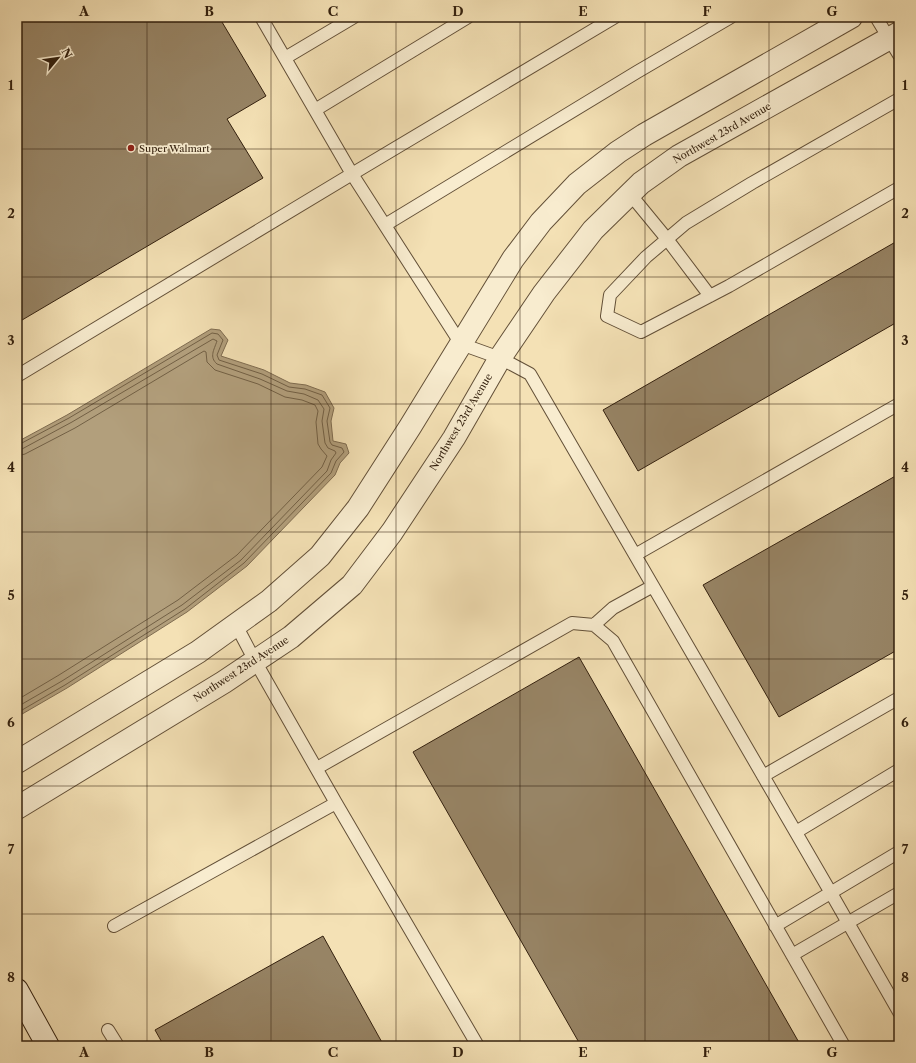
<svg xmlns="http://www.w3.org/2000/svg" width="916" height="1063" font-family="'Libre Caslon Text',serif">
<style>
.water{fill:#b29f7c;stroke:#7f6c50}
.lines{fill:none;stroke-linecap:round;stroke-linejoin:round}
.shore{stroke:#726045;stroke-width:1}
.building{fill:#978465;stroke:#33200e}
.lane-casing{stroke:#635038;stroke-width:14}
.street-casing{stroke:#635038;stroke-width:24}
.secondary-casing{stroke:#33200e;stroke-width:24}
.lane{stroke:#f8eccf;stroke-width:12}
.street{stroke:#f8eccf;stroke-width:22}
.secondary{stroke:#f8eccf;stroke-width:22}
.grid{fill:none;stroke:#33200e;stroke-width:1;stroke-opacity:0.55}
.poi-dot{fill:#8f2418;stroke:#f8eccf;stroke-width:1.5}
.labels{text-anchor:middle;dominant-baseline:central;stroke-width:3.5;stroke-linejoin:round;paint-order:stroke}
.street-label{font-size:10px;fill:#33200e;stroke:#f8eccf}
.poi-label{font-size:10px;fill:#33200e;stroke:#f8eccf;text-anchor:start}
.neatline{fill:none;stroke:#33200e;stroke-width:1.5}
.grid-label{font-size:13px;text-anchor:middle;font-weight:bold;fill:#33200e}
</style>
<rect width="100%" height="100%" fill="#f4e1b5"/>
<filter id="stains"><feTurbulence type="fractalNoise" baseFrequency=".005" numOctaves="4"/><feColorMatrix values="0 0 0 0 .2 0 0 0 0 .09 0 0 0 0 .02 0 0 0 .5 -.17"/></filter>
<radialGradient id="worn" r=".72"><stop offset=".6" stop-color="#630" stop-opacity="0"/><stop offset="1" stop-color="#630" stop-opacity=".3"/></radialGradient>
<path class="water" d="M211 329 220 330 228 340 221 356 264 370 290 383 306 385 325 392 334 408 331 421 333 441 346 444 349 453 340 463 335 475 247 566 187 612 67 688 17 717V442L67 415Z"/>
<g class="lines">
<path class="shore" d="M17 445 20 444 69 418 212 333 218 334 223 340 217 355 219 360 262 374 289 387 305 389 322 395 330 408 327 421 330 442 332 445 342 448 344 452 336 461 331 473 244 563 185 609 65 685 17 713
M17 450 22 449 72 422 213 339 217 341C214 350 209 357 217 364L260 379 287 391 304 394 318 400 324 409 322 421 325 443 328 448 335 451 336 453 331 460 327 471 241 560 182 605 62 681 17 707
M17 456 25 454 75 428 204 351 206 352 207 362 215 370 258 384 285 397 302 400 315 405 318 411 316 422 318 444 321 449 327 456 322 467 237 555 178 600 59 675 17 700"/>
</g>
<path class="building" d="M17 17H219L266 96 227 119 263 178 17 323Z
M899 240V321L638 471 603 410Z
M899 474V649L779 717 703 585Z
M579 657 801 1046H581L413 752Z
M323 936 384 1046H164L155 1030Z"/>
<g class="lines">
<g class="lane-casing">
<path id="lane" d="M261 17 352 174 461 344 500 358 530 374 831 893 899 1012
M876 17 899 55
M285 58 354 17
M899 99 752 183 686 223 646 257 610 295 607 316 641 332 729 286 899 188
M315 110 468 17
M630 194 667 239 710 296
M385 225 637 72 731 17
M17 376 352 174 615 17
M635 555 899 404
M236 625 255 661 336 803 478 1046
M594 625 613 608 653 586
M317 768 572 623 594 625 613 641 844 1046
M763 776 899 698
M796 832 899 770
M114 926 336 803
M775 926 899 852
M792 955 899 893
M108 1030 118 1046"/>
</g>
<g class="street-casing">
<path id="street" d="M17 762 198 652 269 601 320 556 358 508 410 427 513 259 541 222 577 184 618 152 644 135 851 17
M17 808 224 682 291 637 352 585 392 532 454 438 500 358 544 293 593 230 641 183 679 156 899 33"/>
</g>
<g class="secondary-casing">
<path id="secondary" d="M17 990 48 1046"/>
</g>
<use href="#lane" class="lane"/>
<use href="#street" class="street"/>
<use href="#secondary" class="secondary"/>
</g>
<path class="grid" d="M147 17V1046M271 17V1046M396 17V1046M520 17V1046M645 17V1046M769 17V1046M17 149H899M17 277H899M17 404H899M17 532H899M17 659H899M17 786H899M17 914H899"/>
<circle class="poi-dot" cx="131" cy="148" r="4"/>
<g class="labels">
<g class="street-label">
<text transform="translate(722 133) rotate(-30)">Northwest 23rd Avenue</text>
<text transform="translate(461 422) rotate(-59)">Northwest 23rd Avenue</text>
<text transform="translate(241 669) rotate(-33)">Northwest 23rd Avenue</text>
</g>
<g class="poi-label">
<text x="139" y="148">Super Walmart</text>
</g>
</g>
<rect width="916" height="1063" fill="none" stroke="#f4e1b5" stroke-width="44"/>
<g transform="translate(58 58) rotate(61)" stroke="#f8eccf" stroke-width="3" paint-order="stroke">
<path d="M0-3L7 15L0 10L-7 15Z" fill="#33200e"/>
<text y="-6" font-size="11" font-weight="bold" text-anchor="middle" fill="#33200e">N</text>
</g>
<rect x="22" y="22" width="872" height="1019" class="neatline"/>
<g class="grid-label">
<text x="84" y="16">A</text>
<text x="209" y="16">B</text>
<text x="333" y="16">C</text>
<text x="458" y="16">D</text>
<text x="583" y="16">E</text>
<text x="707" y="16">F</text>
<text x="832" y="16">G</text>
<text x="11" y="90">1</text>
<text x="905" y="90">1</text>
<text x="11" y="218">2</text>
<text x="905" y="218">2</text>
<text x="11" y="345">3</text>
<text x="905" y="345">3</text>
<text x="11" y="472">4</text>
<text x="905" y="472">4</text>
<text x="11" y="600">5</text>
<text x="905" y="600">5</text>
<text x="11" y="727">6</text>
<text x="905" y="727">6</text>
<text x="11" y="854">7</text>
<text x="905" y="854">7</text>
<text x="11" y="982">8</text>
<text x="905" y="982">8</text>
<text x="84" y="1057">A</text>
<text x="209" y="1057">B</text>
<text x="333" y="1057">C</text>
<text x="458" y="1057">D</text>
<text x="583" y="1057">E</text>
<text x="707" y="1057">F</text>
<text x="832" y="1057">G</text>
</g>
<rect width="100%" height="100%" filter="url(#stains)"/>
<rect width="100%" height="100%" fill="url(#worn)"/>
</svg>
